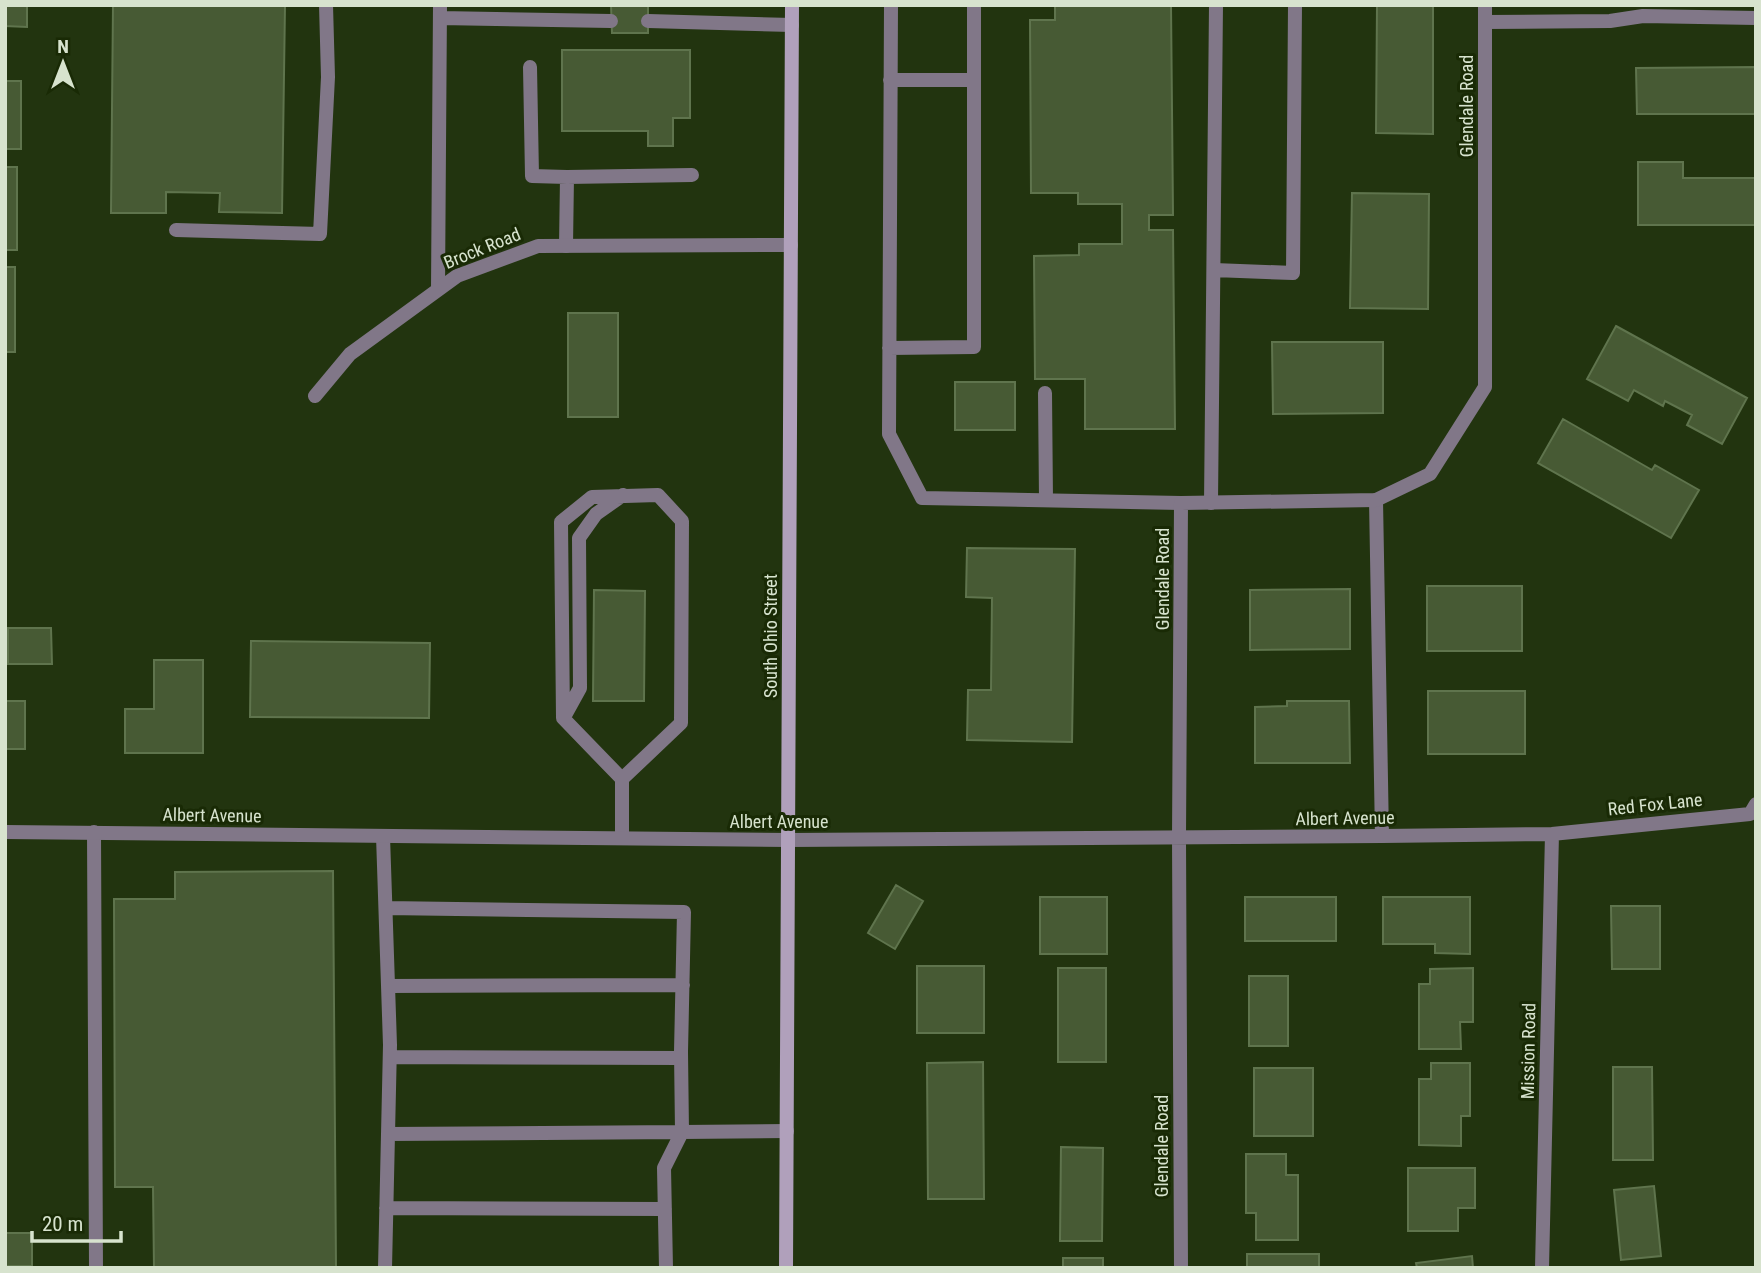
<svg xmlns="http://www.w3.org/2000/svg" width="1761" height="1273" font-family="'Roboto Condensed',sans-serif">
<style>
.building{fill:#475a34;stroke:#5f744d;stroke-width:2}
.lines{fill:none;stroke-linecap:round;stroke-linejoin:round}
.service{stroke:#817788;stroke-width:14}
.minor{stroke:#817788;stroke-width:14}
.secondary{stroke:#b0a0bb;stroke-width:14}
.labels{text-anchor:middle;dominant-baseline:central;stroke-width:6;stroke-linejoin:round;paint-order:stroke}
.street-label{font-size:18px;fill:#d7e3ce;stroke:#192a05}
</style>
<rect width="100%" height="100%" fill="#22340f"/>
<path class="building" d="M5 5H27V27L5 26Z
M113 5H285L282 213 219 212 220 193 166 192V213H111Z
M611 5H648V33H612Z
M1055 5H1171L1173 215H1149V230H1173L1175 429H1085V379H1035L1034 256 1079 255V244H1122V204H1078V193H1031L1030 20H1055Z
M1377 5H1433V134L1376 133Z
M562 50H690V118H673V146H648V131H562Z
M1756 67V114H1637L1636 68Z
M5 81H21V149H5Z
M1638 162H1683V178H1756V225H1638Z
M5 167H17V250H5Z
M1352 193 1429 194 1428 309 1350 308Z
M5 267H15V352H5Z
M568 313H618V417H568Z
M1616 326 1747 398 1722 444 1687 425 1692 415 1665 401 1663 406 1634 390 1628 401 1587 379Z
M1272 342H1383V413L1273 414Z
M955 382H1015V430H955Z
M1563 419 1652 470 1655 465 1699 490 1671 538 1538 463Z
M967 548 1075 549 1072 742 967 740 968 690H991L992 598 966 597Z
M1427 586H1522V651H1427Z
M1350 589V649L1250 650V590Z
M594 590 645 591 644 701H593Z
M8 628H51L52 664H8Z
M251 641 430 643 429 718 250 717Z
M154 660H203V753H125V709H154Z
M1428 691H1525V754H1428Z
M5 701H25V749H5Z
M1287 701H1349L1350 763H1255V707L1287 706Z
M333 871 336 1268H154L153 1187H115L114 899H175V872Z
M896 885 923 901 895 949 868 933Z
M1040 897H1107V954H1040Z
M1245 897H1336V941H1245Z
M1383 897H1470V954L1435 953V944H1383Z
M1611 906H1660V969H1612Z
M917 966H984V1033H917Z
M1058 968H1106V1062H1058Z
M1473 968V1022H1460L1461 1049H1419V984H1430V969Z
M1249 976H1288V1046H1249Z
M983 1062 984 1199H928L927 1063Z
M1431 1063H1470V1116H1461V1146L1419 1145V1079H1431Z
M1613 1067H1652L1653 1160H1613Z
M1254 1068H1313V1136H1254Z
M1061 1147 1103 1148 1102 1241H1060Z
M1246 1154H1286V1175H1298V1240H1256V1213H1246Z
M1408 1168H1475V1208H1458V1231H1408Z
M1654 1186 1661 1256 1621 1260 1614 1190Z
M5 1233H32V1266H5Z
M1247 1254H1319V1268H1247Z
M1472 1256 1473 1268H1417L1416 1263Z
M1063 1258H1103V1268H1063Z"/>
<g class="lines">
<path class="service" d="M891 5 889 434 922 498 1181 503
M440 18 611 21
M648 21 792 25
M1485 22 1610 21 1643 16 1756 18
M530 67 532 176 567 177
M890 80H974
M176 230 320 234 328 77 326 5
M566 246 567 177 692 175
M1214 270 1293 273 1295 5
M438 289 440 5
M889 348 974 347V5
M1045 393 1046 500
M1376 500 1382 836
M1211 503 1216 5
M564 717 580 688 579 538 596 514 623 495
M94 832 96 1268
M383 836 390 1045 385 1268
M622 838V779L681 723 682 521 658 495 592 497 561 522 563 718 622 779
M386 908 684 912 681 1052 682 1132 787 1131
M388 986 683 985
M390 1057 681 1058
M388 1134 682 1132 664 1168 666 1268
M386 1208 665 1209"/>
<path class="minor" d="M315 396 350 354 457 276 538 246 791 245
M5 832 789 840 1382 836 1552 834 1750 814 1756 804
M1181 1268 1179 838 1181 503 1376 500 1430 474 1485 387V5
M1542 1268 1552 834"/>
<path class="secondary" d="M786 1268 792 5"/>
</g>
<g class="labels">
<g class="street-label">
<text transform="translate(1466 106) rotate(-90)">Glendale Road</text>
<text transform="translate(482 248) rotate(-22)">Brock Road</text>
<text transform="translate(1162 579) rotate(-90)">Glendale Road</text>
<text transform="translate(770 636) rotate(-90)">South Ohio Street</text>
<text transform="translate(1655 804) rotate(-6)">Red Fox Lane</text>
<text transform="translate(212 815) rotate(1)">Albert Avenue</text>
<text transform="translate(1345 818) rotate(-1)">Albert Avenue</text>
<text x="779" y="821">Albert Avenue</text>
<text transform="translate(1528 1051) rotate(-89)">Mission Road</text>
<text transform="translate(1161 1146) rotate(-90)">Glendale Road</text>
</g>
</g>
<rect width="1761" height="1273" fill="none" stroke="#d7e3ce" stroke-width="14"/>
<g transform="translate(63 63)" stroke="#192a05" stroke-width="5" paint-order="stroke">
<path d="M0-5L12 26L0 18L-12 26Z" fill="#d7e3ce"/>
<text y="-10" font-size="19" font-weight="bold" text-anchor="middle" fill="#d7e3ce">N</text>
</g>
<path d="M32 1231v10h89v-10" fill="none" stroke="#d7e3ce" stroke-width="3.5"/>
<text x="42" y="1231" font-size="21" fill="#d7e3ce" stroke="#192a05" stroke-width="5" paint-order="stroke">20 m</text>
</svg>
